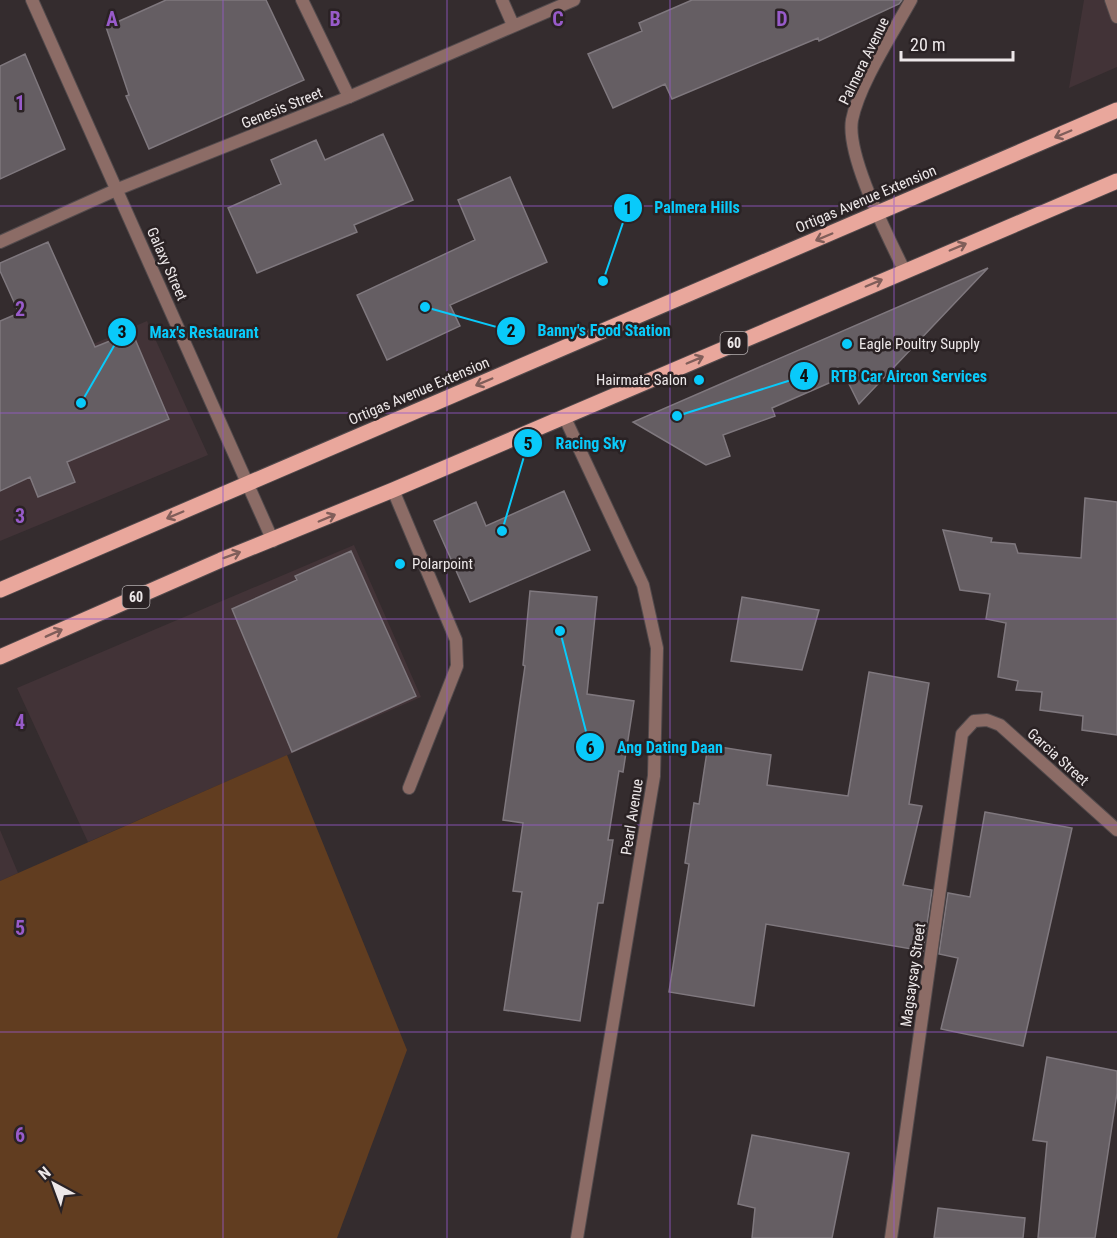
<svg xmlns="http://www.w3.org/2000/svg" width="1117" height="1238" font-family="'Roboto Condensed',sans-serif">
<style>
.built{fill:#423337}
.green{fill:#613d20}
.building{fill:#655e63;stroke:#7f787e;stroke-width:1.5}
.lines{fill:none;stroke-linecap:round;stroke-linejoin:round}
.lane-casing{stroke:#524a4c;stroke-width:14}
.street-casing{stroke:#524a4c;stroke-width:14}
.primary-casing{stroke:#524a4c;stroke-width:17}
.lane{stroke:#8c6c66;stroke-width:12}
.street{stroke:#8c6c66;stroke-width:12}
.primary{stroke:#e9a79c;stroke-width:15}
.oneway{stroke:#805e5a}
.grid{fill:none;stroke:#985bca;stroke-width:1.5;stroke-opacity:0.55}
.poi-dot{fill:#09cafa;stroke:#2a2224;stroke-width:2}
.labels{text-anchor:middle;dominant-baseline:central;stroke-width:5;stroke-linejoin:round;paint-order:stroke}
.shield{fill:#2a2224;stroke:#b2adae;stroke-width:1.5}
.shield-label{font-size:14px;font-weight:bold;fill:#ede8e9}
.street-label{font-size:15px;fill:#ede8e9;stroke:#2a2224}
.poi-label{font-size:15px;fill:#ede8e9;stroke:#2a2224;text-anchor:start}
.grid-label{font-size:20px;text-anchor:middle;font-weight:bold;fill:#985bca;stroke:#2a2224;stroke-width:5;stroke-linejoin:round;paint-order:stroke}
.leader{fill:none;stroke:#09cafa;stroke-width:2}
.callout-dot{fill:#09cafa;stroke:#2a2224;stroke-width:2}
.mark-label{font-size:18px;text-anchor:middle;font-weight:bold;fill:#111}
.callout-label{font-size:16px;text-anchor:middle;font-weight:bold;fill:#09cafa;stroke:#2a2224;stroke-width:5;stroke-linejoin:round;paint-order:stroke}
</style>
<rect width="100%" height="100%" fill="#342c2e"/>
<path class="built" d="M1084 0H1117V67L1069 88Z
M147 321 208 455 0 541V384Z
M354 545 421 697 88 842 17 688Z
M0 830 18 873 0 881Z"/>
<path class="green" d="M287 755 407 1050 337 1238H0V881Z"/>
<path class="building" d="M166 0H266L304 80 149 149 126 96 129 95 106 27Z
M692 0H902L899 4 819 41 818 38 672 99 665 84 613 108 588 54 642 31 639 23Z
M25 54 65 149 0 179V66Z
M383 134 413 200 354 225 357 232 257 273 228 208 281 184 271 160 316 140 325 160Z
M510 177 547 262 450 305 460 326 387 360 357 295 475 240 458 200Z
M48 242 95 347 132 332 169 419 67 462 75 482 38 497 30 477 0 491V321L19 313 0 271V263Z
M988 268 859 404 845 376 772 408 775 416 723 435 730 456 706 465 633 422Z
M564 491 590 550 470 602 434 521 476 502 486 526Z
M1085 498 1117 502V735L1082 730 1083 716 1040 710 1042 692 1016 690 1018 681 998 677 1006 623 986 619 990 594 960 590 943 530 992 538 991 542 1015 544 1018 553 1081 558Z
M351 551 416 696 292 752 232 609 297 580 295 576Z
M530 591 597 597 587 694 634 701 623 772 619 771 608 840H613L603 903H598L580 1021 504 1010 522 892 513 891 523 823 503 820 525 666 523 665Z
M742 597 819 610 802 670 731 661Z
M869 672 929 683 909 804 922 806 903 885 932 890 923 951 766 924 754 1006 669 992 689 864 685 863 694 803 699 804 708 745 771 755 767 785 848 796Z
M985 812 1072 828 1023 1046 941 1029 958 958 939 954 948 893 970 897Z
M1047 1057 1117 1071V1093L1095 1238H1038L1047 1142 1033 1140Z
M752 1135 849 1153 832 1238H752L755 1208 738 1204Z
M938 1208 1025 1218 1023 1238H934Z"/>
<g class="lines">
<g class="lane-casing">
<path id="lane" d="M302 0 349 97
M1111 0 1117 17
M393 490 456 640 457 666 409 788"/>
</g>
<g class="street-casing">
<path id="street" d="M32 0 273 541
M502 0 513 25
M0 242 118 189 349 97 574 0
M904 270C888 236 846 156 852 120 859 84 893 33 911 0
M564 416 643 585 657 648 654 776 577 1238
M891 1238 962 734 974 721 987 720 1000 725 1117 830"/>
</g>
<g class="primary-casing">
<path id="primary" d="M0 590 1117 110
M0 657 221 560 393 490 1117 181"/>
</g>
<use href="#lane" class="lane"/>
<use href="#street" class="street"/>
<use href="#primary" class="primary"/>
</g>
<defs><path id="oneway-shaft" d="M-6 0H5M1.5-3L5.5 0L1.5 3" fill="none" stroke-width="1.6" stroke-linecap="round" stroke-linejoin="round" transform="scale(1.5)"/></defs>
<g class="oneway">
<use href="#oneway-shaft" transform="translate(1063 134) rotate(157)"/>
<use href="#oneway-shaft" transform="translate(824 237) rotate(157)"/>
<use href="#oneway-shaft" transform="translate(958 247) rotate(-23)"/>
<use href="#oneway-shaft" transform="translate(874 283) rotate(-23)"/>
<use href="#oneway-shaft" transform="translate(695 360) rotate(-23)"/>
<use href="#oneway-shaft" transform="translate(484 382) rotate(157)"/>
<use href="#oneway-shaft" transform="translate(175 515) rotate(157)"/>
<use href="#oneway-shaft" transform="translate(327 518) rotate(-23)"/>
<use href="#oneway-shaft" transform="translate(232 555) rotate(-20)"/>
<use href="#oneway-shaft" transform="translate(54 633) rotate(-24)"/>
</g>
<path class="grid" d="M223 0V1238M447 0V1238M670 0V1238M894 0V1238M0 206H1117M0 413H1117M0 619H1117M0 825H1117M0 1032H1117"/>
<g class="poi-dot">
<circle cx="847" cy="344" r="6"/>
<circle cx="699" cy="380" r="6"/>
<circle cx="400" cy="564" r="6"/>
</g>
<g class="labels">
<g class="shield">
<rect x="720.5" y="332" width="27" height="22" rx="4.5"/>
<rect x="122.5" y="586" width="27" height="22" rx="4.5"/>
</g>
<g class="shield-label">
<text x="734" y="343">60</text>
<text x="136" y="597">60</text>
</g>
<g class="street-label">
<text transform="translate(864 61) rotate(-64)">Palmera Avenue</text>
<text transform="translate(282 108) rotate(-22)">Genesis Street</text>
<text transform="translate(866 199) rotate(-23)">Ortigas Avenue Extension</text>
<text transform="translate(167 264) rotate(66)">Galaxy Street</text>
<text transform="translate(419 391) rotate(-23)">Ortigas Avenue Extension</text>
<text transform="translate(1058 757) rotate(42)">Garcia Street</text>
<text transform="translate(632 817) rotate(-81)">Pearl Avenue</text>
<text transform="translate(913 975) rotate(-82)">Magsaysay Street</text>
</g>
<g class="poi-label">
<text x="859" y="344">Eagle Poultry Supply</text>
<text x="687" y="380" text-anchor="end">Hairmate Salon</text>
<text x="412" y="564">Polarpoint</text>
</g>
</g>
<g class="grid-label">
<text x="112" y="26">A</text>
<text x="335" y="26">B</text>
<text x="558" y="26">C</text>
<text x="782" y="26">D</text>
<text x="20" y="110">1</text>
<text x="20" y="316">2</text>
<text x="20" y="523">3</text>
<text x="20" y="729">4</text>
<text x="20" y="935">5</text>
<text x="20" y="1142">6</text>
</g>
<path class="leader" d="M603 281L628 208M425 307L511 331M81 403L122 332M677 416L804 376M502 531L528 443M560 631L590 747"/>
<g class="callout-dot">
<circle cx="603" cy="281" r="6"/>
<circle cx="425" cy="307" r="6"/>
<circle cx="81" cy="403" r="6"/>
<circle cx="677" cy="416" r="6"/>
<circle cx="502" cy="531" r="6"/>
<circle cx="560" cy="631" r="6"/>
<circle cx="628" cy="208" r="15"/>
<circle cx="511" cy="331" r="15"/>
<circle cx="122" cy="332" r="15"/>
<circle cx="804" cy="376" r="15"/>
<circle cx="528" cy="443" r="15"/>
<circle cx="590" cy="747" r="15"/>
</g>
<g class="mark-label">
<text x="628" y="214">1</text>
<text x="511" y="337">2</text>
<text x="122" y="338">3</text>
<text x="804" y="382">4</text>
<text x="528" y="450">5</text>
<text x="590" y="754">6</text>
</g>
<g class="callout-label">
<text x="697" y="213">Palmera Hills</text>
<text x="604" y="336">Banny's Food Station</text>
<text x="204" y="338">Max's Restaurant</text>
<text x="909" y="382">RTB Car Aircon Services</text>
<text x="591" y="449">Racing Sky</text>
<text x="670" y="753">Ang Dating Daan</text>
</g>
<g transform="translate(54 1184) rotate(319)" stroke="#2a2224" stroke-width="4.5" paint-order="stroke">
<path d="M0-4.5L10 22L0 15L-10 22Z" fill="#ede8e9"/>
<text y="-9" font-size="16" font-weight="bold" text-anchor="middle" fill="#ede8e9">N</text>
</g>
<path d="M901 51v9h112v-9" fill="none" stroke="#ede8e9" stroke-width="3"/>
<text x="910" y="51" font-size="18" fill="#ede8e9" stroke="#2a2224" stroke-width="4.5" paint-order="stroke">20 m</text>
</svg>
